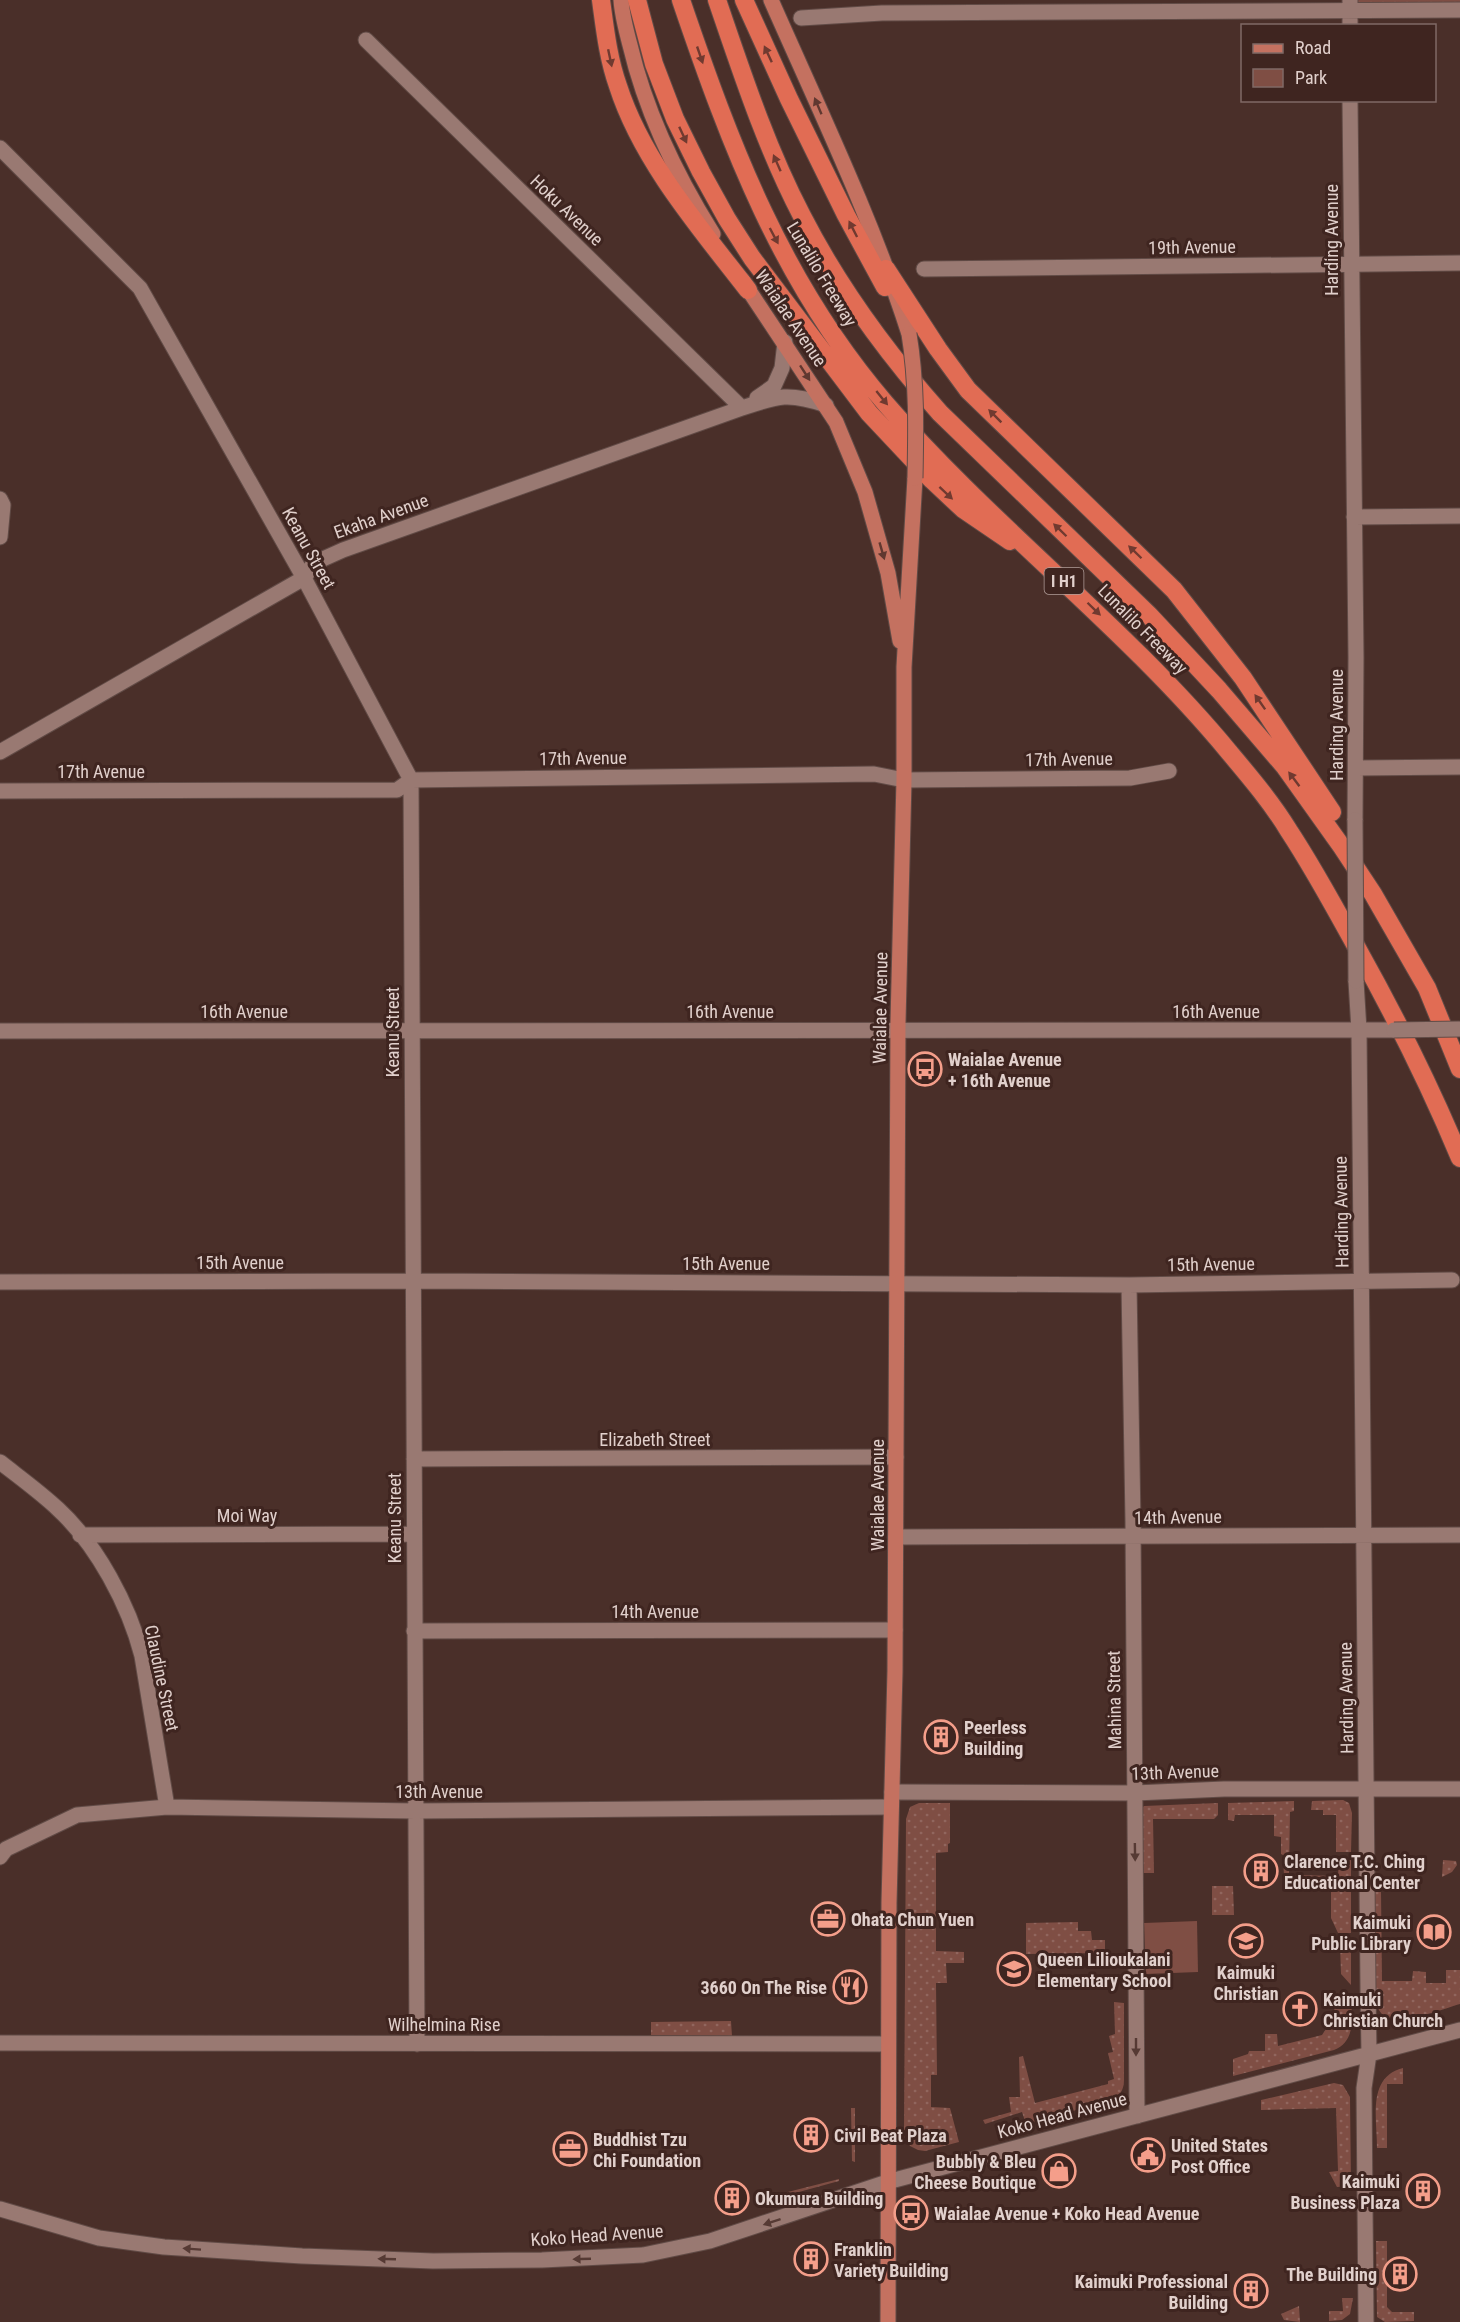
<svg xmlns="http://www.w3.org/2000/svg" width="1460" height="2322" font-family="'Roboto Condensed',sans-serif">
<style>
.green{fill:url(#green-dots)}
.pitch{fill:#7f4e44}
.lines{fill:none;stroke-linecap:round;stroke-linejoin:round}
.minor-casing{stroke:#614b46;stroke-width:17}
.major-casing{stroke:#614b46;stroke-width:17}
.highway-casing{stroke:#614b46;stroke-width:20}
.minor{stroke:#997972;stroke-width:15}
.major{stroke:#c47160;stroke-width:15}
.highway{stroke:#e16c54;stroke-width:18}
.minor-bridge-casing{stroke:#614b46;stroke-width:17;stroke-linecap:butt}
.major-bridge-casing{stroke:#614b46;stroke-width:17;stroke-linecap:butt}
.minor-bridge{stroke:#997972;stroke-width:15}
.major-bridge{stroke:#c47160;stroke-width:15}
.oneway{fill:#703a30}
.oneway2{fill:#603830}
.oneway3{fill:#563a34}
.labels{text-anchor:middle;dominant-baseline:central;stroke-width:6;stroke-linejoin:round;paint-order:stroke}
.shield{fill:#3f2520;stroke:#b09d98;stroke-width:1.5}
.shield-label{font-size:16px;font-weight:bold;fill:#e1d0cc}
.street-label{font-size:18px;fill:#e1d0cc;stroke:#3f2520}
.poi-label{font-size:18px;font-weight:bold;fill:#e1d0cc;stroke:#3f2520;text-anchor:start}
</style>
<defs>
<pattern id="green-dots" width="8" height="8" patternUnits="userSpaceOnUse" patternTransform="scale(1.5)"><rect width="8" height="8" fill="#7f4e44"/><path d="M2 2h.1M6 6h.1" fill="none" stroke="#91665e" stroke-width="1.8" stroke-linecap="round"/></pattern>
</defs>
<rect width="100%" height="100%" fill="#4a2f29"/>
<path class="green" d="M1357 0H1460V2L1357 3Z
M1343 1800 1349 1803 1352 1813 1351 1852H1336V1815H1323V1810H1311L1312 1801Z
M1294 1801V1811L1290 1812 1289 1873 1290 1875 1338 1876 1339 1860H1351V1933H1338L1331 1918V1882L1282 1883V1876H1284L1283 1855 1281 1854V1837L1274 1836V1815H1235L1234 1821 1228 1820V1803Z
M919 1803H950V1843L948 1844V1852L936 1853V1951L964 1952V1963H946L947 1983H936L937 2075H931V2107L950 2108 959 2142 925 2151 918 2150 910 2146 904 2131 906 1819 910 1807Z
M1218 1803V1815L1214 1819H1153L1154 1873H1140L1141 1809 1144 1806Z
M1443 1860 1456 1861 1457 1865 1452 1872 1442 1877Z
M1212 1886H1233L1234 1915H1212Z
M1374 1892H1381L1382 1981H1412L1413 1971 1426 1972V1983H1446V1970H1460V2004C1443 2009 1404 2024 1388 2018 1380 2015 1377 2007 1375 1999Z
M1078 1922V1931H1091L1092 1940H1105V1953L1026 1954V1923Z
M1340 1944 1351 1945V1985L1341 1974Z
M1331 1993 1342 1994 1351 1998C1352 2018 1356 2041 1334 2050L1233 2076V2059L1248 2054 1249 2051H1265V2034H1277L1278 2046 1322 2035 1336 2014 1334 2011 1336 2003Z
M1114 2002 1124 2003V2080C1124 2091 1119 2097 1109 2101L1026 2124 1022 2112 985 2124 983 2120 1011 2112 1009 2097H1020L1019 2057 1023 2056 1035 2103 1108 2084V2081L1114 2079 1108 2053 1113 2052 1109 2036 1115 2034Z
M731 2021 732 2036 651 2035V2022Z
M1403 2068V2084H1387V2148H1377C1377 2118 1367 2077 1403 2068Z
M1334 2083 1343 2085 1350 2097 1351 2186 1337 2187 1329 2172 1338 2171 1336 2108 1261 2110V2100Z
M851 2108H855V2162L852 2161Z
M839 2179V2181L777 2198 776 2195Z
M1376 2241H1387V2307L1392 2312H1414V2321L1385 2322 1377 2317Z
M1342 2298H1353L1350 2314 1342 2320 1329 2321V2311H1343Z
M1299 2306 1300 2322 1284 2320 1281 2314Z"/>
<path class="pitch" d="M1197 1921 1198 1972 1146 1974 1144 1923Z"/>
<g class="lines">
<g class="minor-casing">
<path id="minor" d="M1350 0V26
M801 18 882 13 1460 10
M366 40 742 408
M1350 100 1356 657 1355 820
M0 148 140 288 304 578 411 780 417 2044
M924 269 1460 263
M757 398 774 386 782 368 785 342
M0 499 3 505 0 537
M1354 517 1460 516
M0 752 304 578 314 563 343 550 742 408C778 396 788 392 826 405
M1356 768 1460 767
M0 791 397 790 411 780 874 774 904 780 1130 778 1169 771
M1356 981 1359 1030 1368 1989 1369 2054 1364 2088 1366 2322
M0 1031 1394 1030
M0 1282 413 1281 1129 1285 1452 1280
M1129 1285 1133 1522 1137 2116
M414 1459 896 1457
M0 1462C19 1477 40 1492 58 1509 97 1545 129 1605 142 1656L167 1807
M80 1535 414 1534
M896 1537 1460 1535
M414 1631 895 1630
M892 1792 1135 1793 1224 1789H1460
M0 1857 6 1849 77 1815 167 1807 415 1811 890 1807
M0 2043 888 2044
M0 2209 99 2238 164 2247 302 2256 433 2261 542 2260 643 2255 710 2241 887 2182 1460 2030"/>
</g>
<g class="major-casing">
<path id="major" d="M621 0C622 15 626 30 630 45 646 113 676 175 713 234
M771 0C819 109 873 221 909 334
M742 280 836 422 865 492 888 573 900 641
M888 2322 889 1903 895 1671 898 1022 904 780V667L915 478"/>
</g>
<g class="highway-casing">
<path id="highway" d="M601 0C605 29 608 58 618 86 642 161 700 228 748 290
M637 0 654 64 675 119 701 172 727 219 752 258 869 413 932 480 963 509 1010 541
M681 0C731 147 782 283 885 403 992 527 1125 626 1229 752 1250 777 1272 803 1289 831 1314 869 1335 908 1357 948 1395 1016 1430 1086 1460 1158
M717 0C742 73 766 147 802 216 839 288 886 352 940 413L1149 615 1219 690 1285 767 1342 847 1373 894 1427 988 1460 1069
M744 0 789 99 846 215 885 287
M886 269 938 349 968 390 1174 590 1243 678 1332 812"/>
</g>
<use href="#minor" class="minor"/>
<use href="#major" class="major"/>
<use href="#highway" class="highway"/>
<g class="minor-bridge-casing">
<path id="minor-bridge" d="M1355 820 1356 981
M1394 1030 1460 1029"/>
</g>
<g class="major-bridge-casing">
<path id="major-bridge" d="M909 334C917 382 916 430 915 478"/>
</g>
<use href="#minor-bridge" class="minor-bridge"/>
<use href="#major-bridge" class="major-bridge"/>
</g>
<defs><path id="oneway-solid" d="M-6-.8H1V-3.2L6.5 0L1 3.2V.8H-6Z" transform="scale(1.5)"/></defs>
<g class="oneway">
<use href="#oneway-solid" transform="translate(768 54) rotate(-115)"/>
<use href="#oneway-solid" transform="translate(700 55) rotate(71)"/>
<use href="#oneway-solid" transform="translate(610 58) rotate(78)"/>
<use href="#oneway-solid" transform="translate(683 135) rotate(65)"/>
<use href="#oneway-solid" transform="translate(777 163) rotate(-114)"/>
<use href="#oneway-solid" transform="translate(853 229) rotate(-117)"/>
<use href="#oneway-solid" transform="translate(774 236) rotate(62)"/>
<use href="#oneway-solid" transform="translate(882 398) rotate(51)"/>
<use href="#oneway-solid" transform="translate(995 416) rotate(-135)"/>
<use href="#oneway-solid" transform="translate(946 493) rotate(43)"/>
<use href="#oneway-solid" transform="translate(1060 530) rotate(-136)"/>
<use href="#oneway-solid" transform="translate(1135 552) rotate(-136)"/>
<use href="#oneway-solid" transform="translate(1094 609) rotate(44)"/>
<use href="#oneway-solid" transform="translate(1260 702) rotate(-125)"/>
<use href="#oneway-solid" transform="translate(1294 779) rotate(-127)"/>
</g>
<g class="oneway2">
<use href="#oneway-solid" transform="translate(818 106) rotate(-113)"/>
<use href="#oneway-solid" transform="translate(805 373) rotate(57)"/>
<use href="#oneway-solid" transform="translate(882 551) rotate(74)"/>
</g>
<g class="oneway3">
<use href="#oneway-solid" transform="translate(1135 1852) rotate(89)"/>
<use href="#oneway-solid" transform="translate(1136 2047) rotate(90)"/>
<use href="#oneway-solid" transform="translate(772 2222) rotate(162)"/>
<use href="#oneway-solid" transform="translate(192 2249) rotate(-176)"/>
<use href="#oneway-solid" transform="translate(387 2259) rotate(-178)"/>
<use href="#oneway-solid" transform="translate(582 2259) rotate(178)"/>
</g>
<defs>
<g id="bus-ring" transform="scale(1.725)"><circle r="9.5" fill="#3f2520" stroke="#f49e8a" stroke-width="1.5"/><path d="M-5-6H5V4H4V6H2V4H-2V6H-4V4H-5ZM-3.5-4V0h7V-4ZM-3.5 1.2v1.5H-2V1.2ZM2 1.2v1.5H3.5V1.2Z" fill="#f49e8a"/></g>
<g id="building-ring" transform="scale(1.725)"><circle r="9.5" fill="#3f2520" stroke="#f49e8a" stroke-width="1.5"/><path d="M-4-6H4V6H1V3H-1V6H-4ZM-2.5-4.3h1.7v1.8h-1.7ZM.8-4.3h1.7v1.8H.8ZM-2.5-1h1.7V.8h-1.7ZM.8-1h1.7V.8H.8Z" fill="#f49e8a"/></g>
<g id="office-ring" transform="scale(1.725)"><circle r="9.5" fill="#3f2520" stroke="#f49e8a" stroke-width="1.5"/><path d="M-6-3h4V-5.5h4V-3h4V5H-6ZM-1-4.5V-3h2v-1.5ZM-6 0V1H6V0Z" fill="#f49e8a"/></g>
<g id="library-ring" transform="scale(1.725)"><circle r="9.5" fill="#3f2520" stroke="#f49e8a" stroke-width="1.5"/><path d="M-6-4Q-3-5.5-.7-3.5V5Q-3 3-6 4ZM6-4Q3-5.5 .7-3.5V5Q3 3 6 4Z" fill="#f49e8a"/></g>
<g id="school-ring" transform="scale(1.725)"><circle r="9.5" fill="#3f2520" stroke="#f49e8a" stroke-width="1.5"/><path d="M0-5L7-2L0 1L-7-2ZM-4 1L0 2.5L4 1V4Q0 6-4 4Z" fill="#f49e8a"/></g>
<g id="restaurant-ring" transform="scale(1.725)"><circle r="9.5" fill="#3f2520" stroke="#f49e8a" stroke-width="1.5"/><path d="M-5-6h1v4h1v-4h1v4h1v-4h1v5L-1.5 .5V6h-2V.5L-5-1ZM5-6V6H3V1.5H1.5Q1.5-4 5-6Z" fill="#f49e8a"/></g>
<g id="church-ring" transform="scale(1.725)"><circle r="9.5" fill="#3f2520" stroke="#f49e8a" stroke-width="1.5"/><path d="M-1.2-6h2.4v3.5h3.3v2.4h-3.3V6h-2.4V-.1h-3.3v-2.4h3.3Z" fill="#f49e8a"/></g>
<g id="civic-ring" transform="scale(1.725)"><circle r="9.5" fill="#3f2520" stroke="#f49e8a" stroke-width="1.5"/><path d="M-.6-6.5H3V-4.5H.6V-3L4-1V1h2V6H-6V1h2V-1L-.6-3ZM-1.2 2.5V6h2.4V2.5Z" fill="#f49e8a"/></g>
<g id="shop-ring" transform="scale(1.725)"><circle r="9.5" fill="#3f2520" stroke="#f49e8a" stroke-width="1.5"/><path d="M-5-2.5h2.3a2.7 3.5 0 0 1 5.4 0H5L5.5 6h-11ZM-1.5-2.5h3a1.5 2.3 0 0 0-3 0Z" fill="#f49e8a"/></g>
</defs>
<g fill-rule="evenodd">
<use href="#bus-ring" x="925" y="1069"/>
<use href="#building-ring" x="941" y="1737"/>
<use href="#building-ring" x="1261" y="1871"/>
<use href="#office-ring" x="828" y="1919"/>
<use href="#library-ring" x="1434" y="1932"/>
<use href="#school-ring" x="1246" y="1941"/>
<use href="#school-ring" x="1014" y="1969"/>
<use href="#restaurant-ring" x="850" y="1987"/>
<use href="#church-ring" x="1300" y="2009"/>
<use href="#building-ring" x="811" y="2135"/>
<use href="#office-ring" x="570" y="2149"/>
<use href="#civic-ring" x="1148" y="2155"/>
<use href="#shop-ring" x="1059" y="2171"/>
<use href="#building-ring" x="1423" y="2191"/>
<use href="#building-ring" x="732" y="2198"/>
<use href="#bus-ring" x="911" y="2213"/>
<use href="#building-ring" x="811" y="2259"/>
<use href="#building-ring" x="1400" y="2274"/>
<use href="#building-ring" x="1251" y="2291"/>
</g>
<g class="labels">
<rect class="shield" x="1044.5" y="568" width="39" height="26" rx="4.5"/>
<g class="shield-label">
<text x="1064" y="581">I H1</text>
</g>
<g class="street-label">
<text transform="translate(567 210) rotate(44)">Hoku Avenue</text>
<text transform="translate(1331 240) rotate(-90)">Harding Avenue</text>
<text transform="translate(1192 247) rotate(-1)">19th Avenue</text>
<text transform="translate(822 274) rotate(59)">Lunalilo Freeway</text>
<text transform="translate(791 318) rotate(56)">Waialae Avenue</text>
<text transform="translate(381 516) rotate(-20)">Ekaha Avenue</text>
<text transform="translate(309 548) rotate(61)">Keanu Street</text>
<text transform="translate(1143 629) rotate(45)">Lunalilo Freeway</text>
<text transform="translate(1336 725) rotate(-90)">Harding Avenue</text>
<text transform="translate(583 758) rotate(-1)">17th Avenue</text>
<text transform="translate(1069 759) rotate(-1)">17th Avenue</text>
<text x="101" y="771">17th Avenue</text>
<text transform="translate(880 1008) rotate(-89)">Waialae Avenue</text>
<text x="244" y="1011">16th Avenue</text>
<text x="730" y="1011">16th Avenue</text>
<text x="1216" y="1011">16th Avenue</text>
<text transform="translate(392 1032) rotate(-90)">Keanu Street</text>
<text transform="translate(1341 1212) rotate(-91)">Harding Avenue</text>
<text x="240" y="1262">15th Avenue</text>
<text x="726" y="1263">15th Avenue</text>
<text transform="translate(1211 1264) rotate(-1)">15th Avenue</text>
<text x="655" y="1439">Elizabeth Street</text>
<text transform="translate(877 1495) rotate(-90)">Waialae Avenue</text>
<text x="247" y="1515">Moi Way</text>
<text transform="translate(1178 1517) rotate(-1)">14th Avenue</text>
<text transform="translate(394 1518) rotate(-90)">Keanu Street</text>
<text x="655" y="1611">14th Avenue</text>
<text transform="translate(162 1678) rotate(78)">Claudine Street</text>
<text transform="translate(1346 1698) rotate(-91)">Harding Avenue</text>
<text transform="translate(1114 1700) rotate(-91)">Mahina Street</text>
<text transform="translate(1175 1772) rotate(-2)">13th Avenue</text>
<text x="439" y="1791">13th Avenue</text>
<text x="444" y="2024">Wilhelmina Rise</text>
<text transform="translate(1062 2115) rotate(-15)">Koko Head Avenue</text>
<text transform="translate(597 2235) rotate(-4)">Koko Head Avenue</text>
</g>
<g class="poi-label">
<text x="948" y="1059">Waialae Avenue<tspan x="948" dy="21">+ 16th Avenue</tspan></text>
<text x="964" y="1727">Peerless<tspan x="964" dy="21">Building</tspan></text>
<text x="1284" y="1861">Clarence T.C. Ching<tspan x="1284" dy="21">Educational Center</tspan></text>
<text x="851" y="1919">Ohata Chun Yuen</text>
<text x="1411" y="1922" text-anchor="end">Kaimuki<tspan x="1411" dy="21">Public Library</tspan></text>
<text x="1037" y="1959">Queen Lilioukalani<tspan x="1037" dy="21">Elementary School</tspan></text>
<text x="1246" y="1972" text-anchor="middle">Kaimuki<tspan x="1246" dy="21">Christian</tspan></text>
<text x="827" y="1987" text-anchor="end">3660 On The Rise</text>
<text x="1323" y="1999">Kaimuki<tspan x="1323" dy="21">Christian Church</tspan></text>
<text x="834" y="2135">Civil Beat Plaza</text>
<text x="593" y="2139">Buddhist Tzu<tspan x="593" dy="21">Chi Foundation</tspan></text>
<text x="1171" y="2145">United States<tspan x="1171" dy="21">Post Office</tspan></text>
<text x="1036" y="2161" text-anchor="end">Bubbly &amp; Bleu<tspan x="1036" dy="21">Cheese Boutique</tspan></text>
<text x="1400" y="2181" text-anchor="end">Kaimuki<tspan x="1400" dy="21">Business Plaza</tspan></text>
<text x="755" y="2198">Okumura Building</text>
<text x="934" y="2213">Waialae Avenue + Koko Head Avenue</text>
<text x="834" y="2249">Franklin<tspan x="834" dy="21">Variety Building</tspan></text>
<text x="1377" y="2274" text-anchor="end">The Building</text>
<text x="1228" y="2281" text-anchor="end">Kaimuki Professional<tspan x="1228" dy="21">Building</tspan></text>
</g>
</g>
<rect x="1241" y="24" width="195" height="78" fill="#3f2520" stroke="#806965" stroke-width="1.5"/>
<rect x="1253" y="44" width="30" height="9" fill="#c47160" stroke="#806965" stroke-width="1.5"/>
<text x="1295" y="54" font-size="18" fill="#e1d0cc">Road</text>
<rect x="1253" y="69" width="30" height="18" fill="#7f4e44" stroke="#806965" stroke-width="1.5"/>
<text x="1295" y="84" font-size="18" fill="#e1d0cc">Park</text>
</svg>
